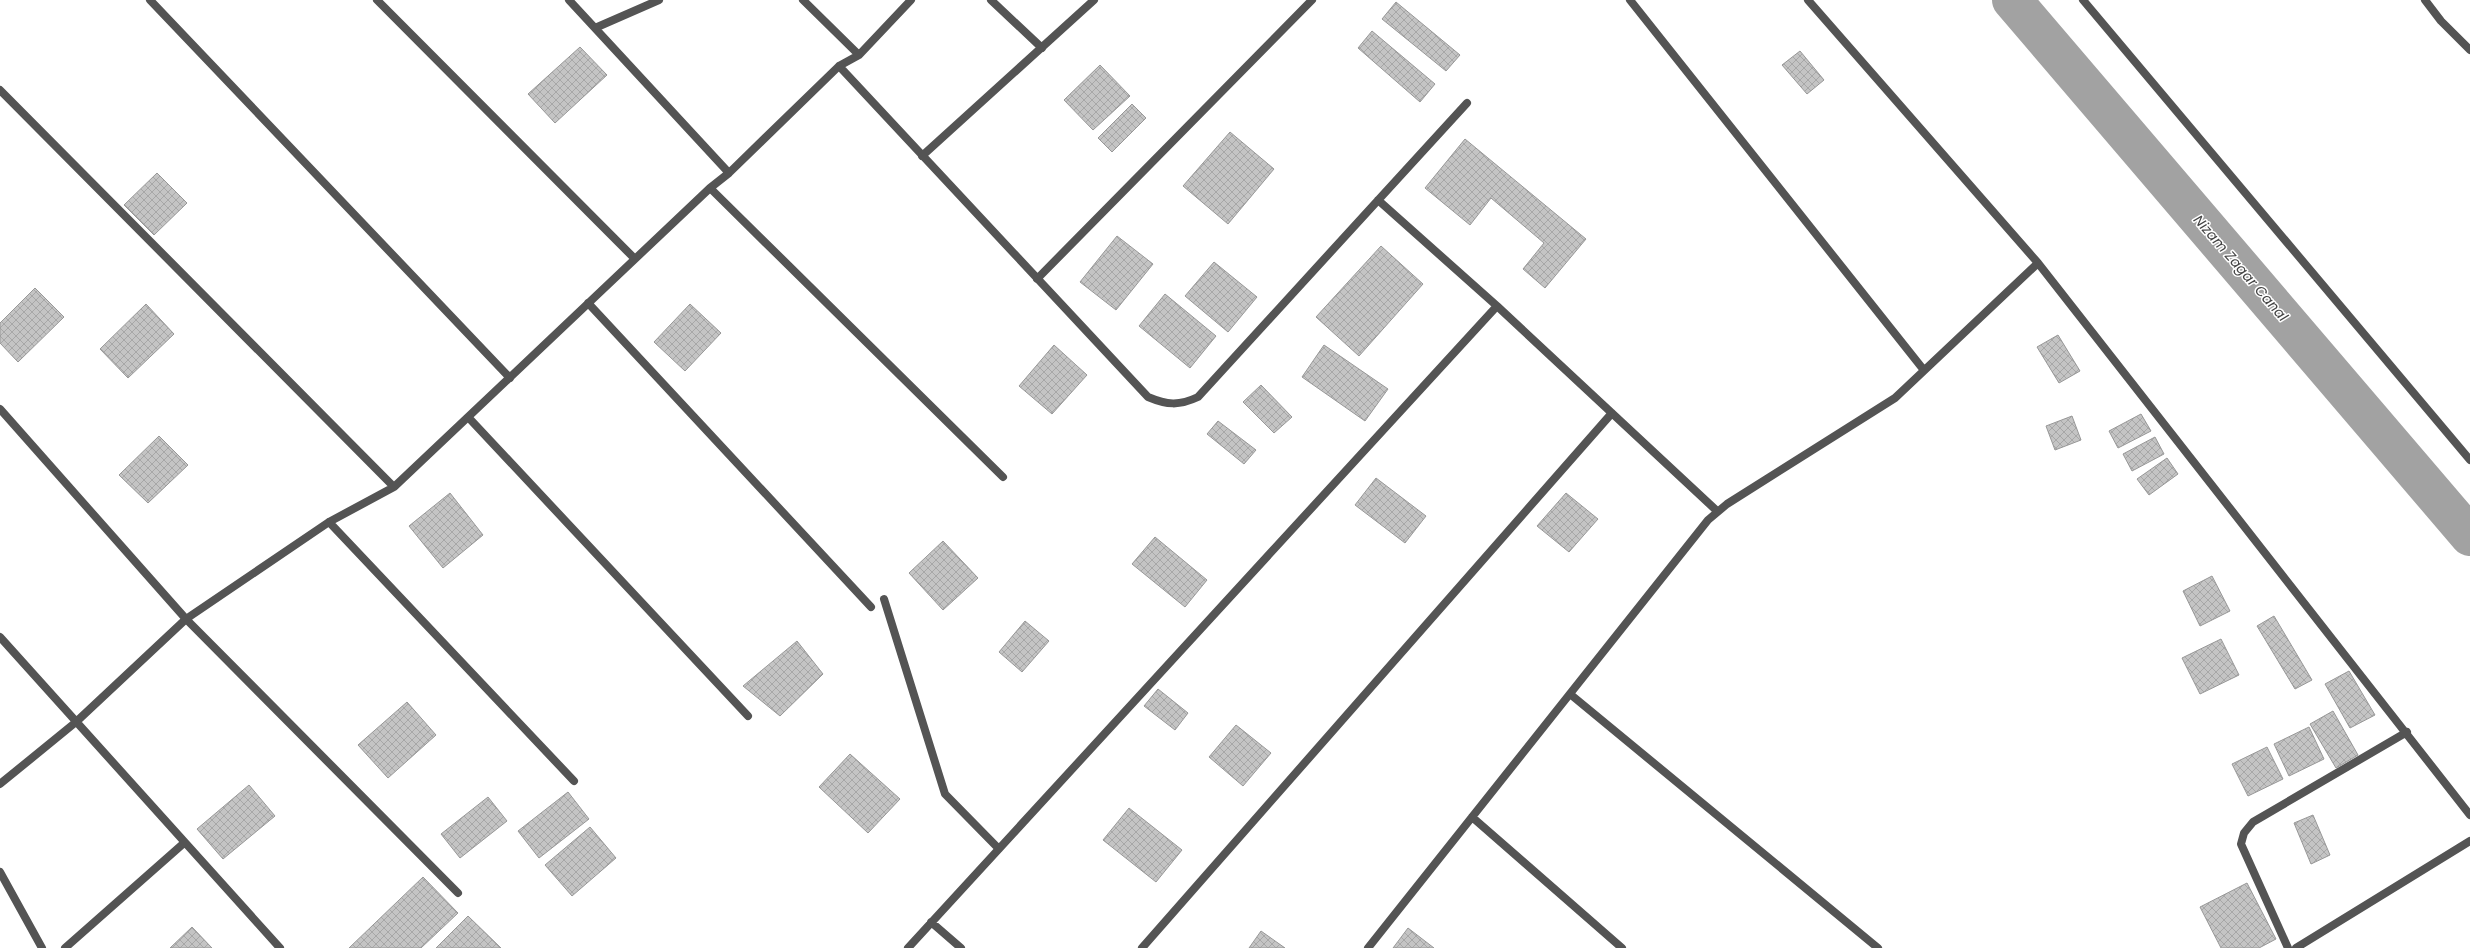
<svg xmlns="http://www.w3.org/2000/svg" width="2470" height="948" font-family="Poppins,sans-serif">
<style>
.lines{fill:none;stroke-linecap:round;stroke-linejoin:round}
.canal{stroke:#a2a2a2;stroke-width:40}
.building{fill:url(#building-cross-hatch);stroke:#989898}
.minor{stroke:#545454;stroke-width:8}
.labels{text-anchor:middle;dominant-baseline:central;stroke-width:3;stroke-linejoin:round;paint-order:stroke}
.water-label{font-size:14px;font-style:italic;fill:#434343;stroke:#fff}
</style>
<defs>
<pattern id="building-cross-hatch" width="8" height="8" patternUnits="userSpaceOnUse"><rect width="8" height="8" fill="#c4c4c4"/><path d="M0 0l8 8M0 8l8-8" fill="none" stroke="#a7a7a7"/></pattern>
</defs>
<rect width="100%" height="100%" fill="#fff"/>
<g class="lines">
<path class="canal" d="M2012 0 2470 536"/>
</g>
<path class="building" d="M1396 2 1460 55 1446 71 1382 19Z
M1372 31 1435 84 1420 102 1358 48Z
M580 47 607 75 555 123 528 94Z
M1800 51 1824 80 1807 94 1782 65Z
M1100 65 1130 96 1093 130 1064 100Z
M1132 104 1146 118 1112 152 1098 138Z
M1230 132 1274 169 1228 224 1183 186Z
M1465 139 1586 239 1545 288 1523 269 1544 243 1491 198 1470 225 1425 188Z
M157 173 187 203 154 235 124 205Z
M1117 236 1153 264 1116 310 1080 282Z
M1381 246 1423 284 1359 356 1316 317Z
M1214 262 1257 297 1228 332 1185 296Z
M35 288 64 317 18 362 0 343V323Z
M1165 294 1216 336 1190 368 1139 326Z
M146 304 174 334 128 378 100 349Z
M690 304 721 333 685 371 654 342Z
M2058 335 2080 371 2059 383 2037 347Z
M1054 345 1087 375 1052 414 1019 386Z
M1324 345 1388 389 1365 421 1302 377Z
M1261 385 1292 417 1274 433 1243 402Z
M2141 414 2151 431 2118 448 2109 431Z
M2072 416 2081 440 2055 450 2046 426Z
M1218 421 1256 450 1244 464 1207 434Z
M159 436 188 465 148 503 119 475Z
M2155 437 2164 454 2132 471 2123 454Z
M2167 458 2178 474 2149 495 2137 479Z
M1376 478 1426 516 1405 543 1355 505Z
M450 493 483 535 443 568 409 526Z
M1566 493 1598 519 1569 552 1537 526Z
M1155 537 1207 580 1185 607 1132 564Z
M943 541 978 578 943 610 909 573Z
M2212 576 2230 611 2200 626 2183 591Z
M2274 616 2312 680 2295 689 2257 626Z
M1025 621 1049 641 1022 672 999 652Z
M2221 639 2239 675 2200 694 2182 658Z
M797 641 823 674 780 716 743 686Z
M2349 671 2375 715 2350 728 2325 684Z
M1158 689 1188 713 1175 730 1144 706Z
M407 702 436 735 388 778 358 745Z
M2333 711 2358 755 2336 768 2310 724Z
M1236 725 1271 753 1243 786 1209 757Z
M2309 727 2324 759 2289 776 2274 744Z
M2267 747 2283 779 2248 796 2232 764Z
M850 754 900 799 868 833 819 787Z
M249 785 275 816 223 859 197 829Z
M568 792 589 819 539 858 518 831Z
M488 797 507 821 460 858 441 834Z
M1129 808 1182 850 1156 882 1103 840Z
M2313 815 2330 855 2311 864 2294 823Z
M590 827 616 858 572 896 545 865Z
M423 877 458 913 421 948H349Z
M2247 883 2276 939 2259 948H2221L2200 907Z
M468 916 501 948H436Z
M192 927 212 948H170Z
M1408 928 1434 948H1393Z
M1261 931 1285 948H1249Z"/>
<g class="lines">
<path class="minor" d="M150 0 510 378
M377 0 635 259
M569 0 729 173
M803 0 859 55
M991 0 1042 48
M1630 0 1923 369
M1808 0 2038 263 2470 815
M2083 0 2470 460
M2425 0 2441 21 2470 50
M595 28 659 0
M839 66 1148 397C1167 405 1179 406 1198 397L1467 103
M0 90 394 487
M922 156 1094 0
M710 188 1003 477
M1378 200 1497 306 1717 511
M1037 279 1312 0
M588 303 871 607
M0 409 186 619 458 893
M468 417 748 716
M329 522 574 781
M884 599 945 794 999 849
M0 637 280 948
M1570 694 1878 948
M0 784 76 722 186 619 329 522 394 487 710 188 729 173 839 66 859 55 911 0
M1472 817 1622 948
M0 872 42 948
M931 922 961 948
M65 948 184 843
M908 948 1497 306
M1142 948 1612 413
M1368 948 1708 520 1727 504 1895 398 2038 263
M2288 948 2241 844 2244 833 2253 822 2407 732
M2296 948 2470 841"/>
</g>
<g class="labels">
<g class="water-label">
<text transform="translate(2241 268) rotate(49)">Nizam Zagar Canal</text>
</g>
</g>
</svg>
